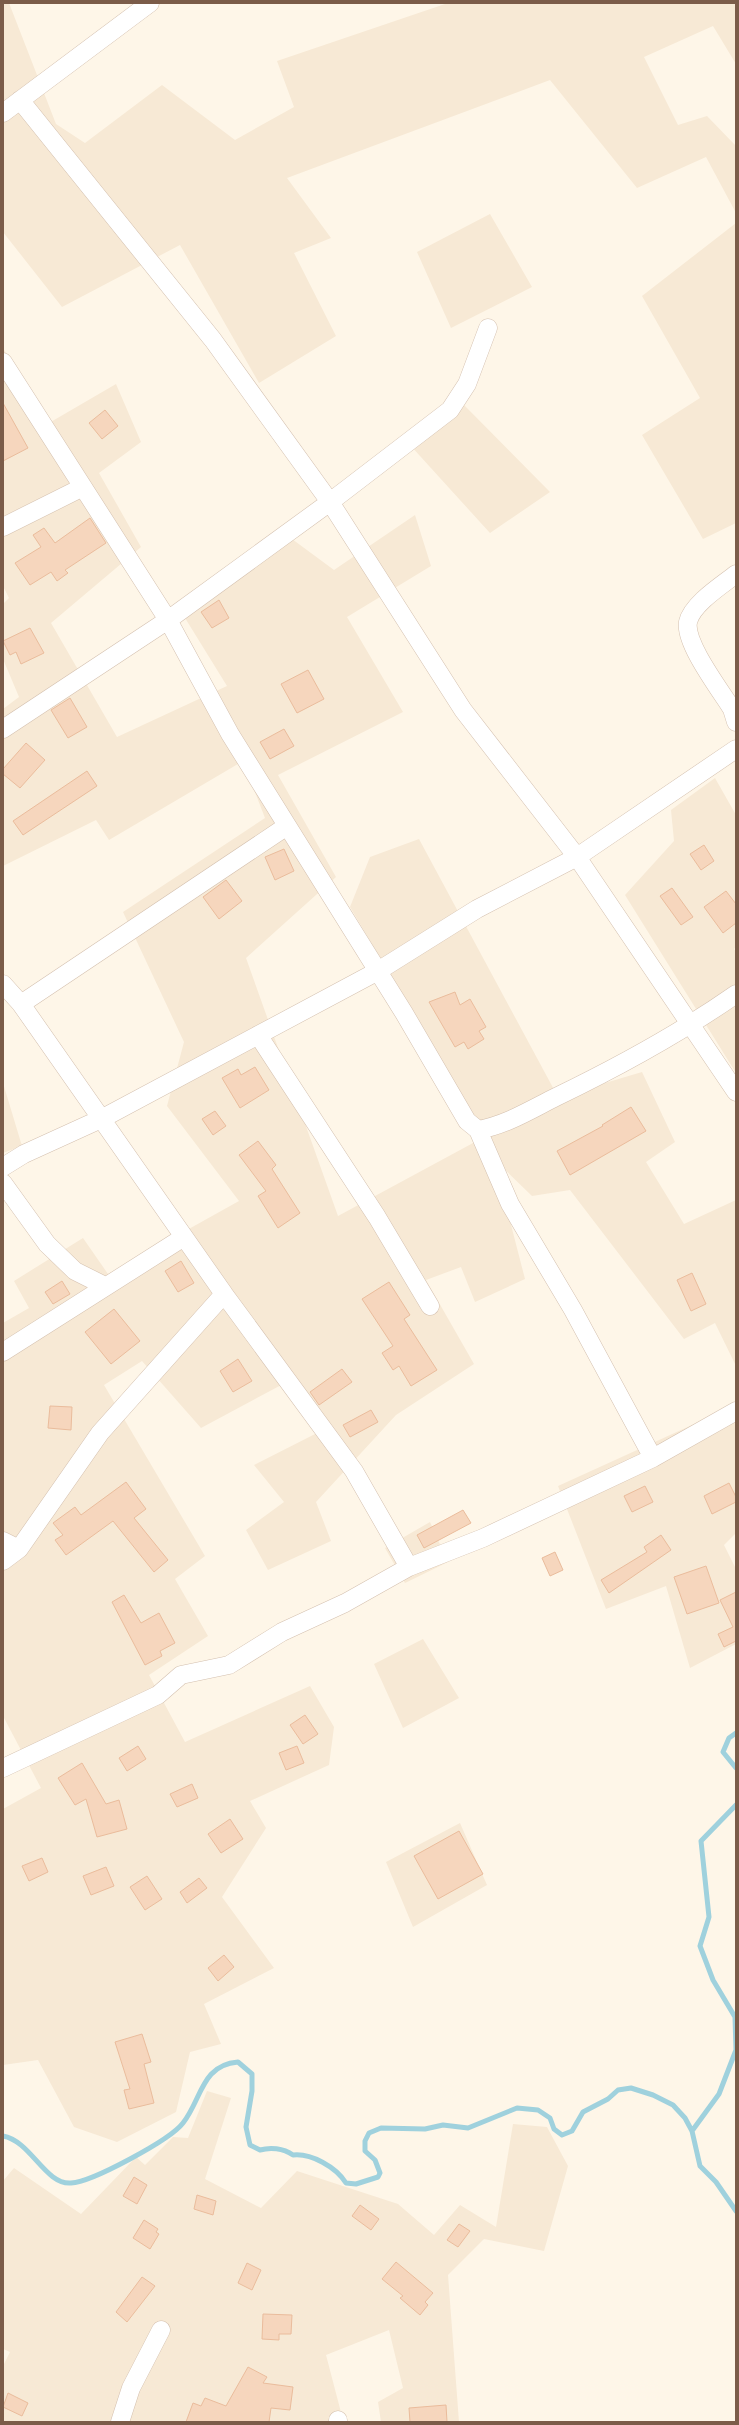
<svg xmlns="http://www.w3.org/2000/svg" width="739" height="2425" font-family="Helvetica,sans-serif">
<style>
.residential{fill:#f7e9d5}
.lines{fill:none;stroke-linecap:round;stroke-linejoin:round}
.stream{stroke:#9fd1dd;stroke-width:5}
.building{fill:#f6d6bd;stroke:#eabc9c}
.minor-casing{stroke:#d4c0af;stroke-width:19}
.minor{stroke:#fff;stroke-width:18}
</style>
<rect width="100%" height="100%" fill="#fef6e8"/>
<path class="residential" d="M3 3H9L56 124 85 143 162 85 235 140 294 107 277 61 448 3H736V64L713 26 644 57 678 125 707 116 736 146V213L706 157 637 188 550 80 287 178 331 238 294 253 336 336 259 383 180 245 62 307 3 232Z
M490 214 532 287 451 328 417 252Z
M736 223V523L703 539 642 435 700 398 642 296Z
M3 348 49 423 116 384 141 442 99 473 141 547 51 623 117 737 227 686 177 605 292 539 334 570 415 515 431 566 347 617 403 712 278 775 336 877 246 958 338 1216 486 1136 350 907 370 857 419 839 558 1097 642 1072 675 1142 646 1162 684 1224 736 1200V1366L715 1323 684 1339 570 1190 532 1196 494 1159 525 1279 475 1302 461 1267 426 1280 474 1364 396 1415 316 1502 331 1541 268 1570 246 1530 284 1502 254 1465 319 1432 285 1383 201 1428 142 1361 104 1385 205 1556 175 1579 208 1636 149 1675 185 1742 310 1686 334 1727 329 1765 250 1801 266 1828 222 1897 274 1968 204 2004 221 2044 190 2052 176 2112 117 2142 74 2127 38 2060 3 2065V1809L41 1788 3 1716V1323L29 1308 14 1281 83 1238 108 1274 239 1201 167 1106 184 1042 123 912 265 818 243 761 109 840 96 820 3 866V709L19 697 3 659V604L9 598 3 586Z
M464 405 550 492 490 533 410 445Z
M715 778 736 815V947L734 949 736 952V1073L625 895 674 841 671 810Z
M3 1083 22 1146 3 1153Z
M736 1405V1533L724 1545 736 1569V1644L690 1668 666 1586 606 1609 558 1486Z
M430 1522 448 1562 405 1583 385 1548Z
M423 1639 459 1698 403 1728 374 1664Z
M460 1823 487 1885 413 1927 386 1862Z
M207 2091 231 2098 205 2179 261 2208 297 2171 398 2204 434 2235 460 2205 496 2227 513 2124 547 2127 568 2166 544 2251 484 2239 448 2275 459 2422H381L378 2402 403 2388 389 2330 326 2355 343 2420 341 2422H3V2366L10 2352 3 2349V2181L14 2168 81 2214 136 2157 145 2165 173 2137 188 2138Z"/>
<g class="lines">
<path class="stream" d="M736 1733 729 1738 723 1752 736 1768
M692 2131 719 2094 736 2050 735 2017 713 1980 700 1946 709 1917 701 1841 736 1805
M3 2136C31 2141 45 2185 71 2183 92 2182 170 2140 183 2123 202 2099 201 2065 238 2062L252 2074V2091L246 2127 250 2145 260 2150C270 2147 283 2148 293 2155 311 2153 336 2167 346 2183L356 2184 378 2177 380 2173 375 2160 365 2151V2141L369 2133 381 2128 425 2129 443 2125 468 2128 517 2108 538 2110 550 2118 554 2129 562 2135 572 2131 583 2112 608 2099 618 2090 631 2088 653 2095 673 2105 685 2118 692 2131 700 2166 716 2182 736 2211"/>
</g>
<path class="building" d="M3 403 28 448 3 461Z
M105 410 118 426 102 439 89 423Z
M90 518 106 543 65 570 68 573 57 581 51 572 30 585 15 563 41 547 33 535 44 528 55 543Z
M219 600 229 618 212 628 201 612Z
M30 628 44 653 21 664 16 652 10 655 3 641Z
M308 670 324 699 297 713 281 684Z
M70 698 87 727 68 738 51 710Z
M284 729 294 746 270 759 260 742Z
M26 743 45 760 20 788 3 774V769Z
M87 771 97 786 23 835 13 821Z
M704 845 714 861 701 870 690 854Z
M284 849 294 871 275 880 265 857Z
M226 880 242 901 219 919 203 897Z
M672 888 693 917 681 925 660 896Z
M726 891 736 904V923L723 933 704 907Z
M455 992 460 1005 470 999 486 1027 479 1031 484 1039 468 1049 464 1042 455 1047 429 1002Z
M255 1067 269 1090 240 1108 222 1078 238 1069 241 1075Z
M631 1107 646 1131 570 1175 557 1151 603 1126 602 1125Z
M215 1111 226 1126 213 1135 202 1119Z
M258 1141 276 1165 272 1169 300 1213 278 1228 258 1196 266 1191 239 1155Z
M181 1261 194 1283 178 1292 165 1271Z
M692 1273 706 1304 691 1311 677 1280Z
M62 1281 70 1294 53 1304 45 1292Z
M389 1282 410 1315 404 1319 437 1370 411 1386 399 1366 393 1370 382 1353 393 1346 362 1299Z
M114 1309 140 1341 111 1364 85 1332Z
M238 1359 252 1381 233 1392 220 1371Z
M342 1369 352 1382 319 1405 310 1392Z
M50 1406 72 1407 71 1430 48 1428Z
M371 1410 378 1422 350 1437 343 1425Z
M126 1482 146 1509 134 1518 168 1560 154 1572 113 1521 66 1555 55 1540 63 1535 53 1523 75 1507 81 1515Z
M729 1483 736 1497V1502L712 1514 704 1496Z
M645 1486 653 1502 632 1512 624 1496Z
M463 1510 471 1523 424 1548 417 1535Z
M661 1535 671 1550 609 1593 601 1580 647 1552 644 1547Z
M555 1552 563 1570 550 1576 542 1558Z
M706 1566 719 1603 687 1614 674 1577Z
M736 1592V1641L724 1647 718 1634 733 1627 720 1600Z
M124 1595 141 1623 159 1613 175 1643 160 1651 162 1656 145 1665 112 1602Z
M305 1715 318 1734 303 1744 290 1725Z
M138 1746 146 1759 127 1771 119 1758Z
M297 1746 304 1763 286 1770 279 1753Z
M82 1763 106 1804 119 1800 127 1829 97 1837 86 1799 75 1805 58 1778Z
M192 1784 198 1798 177 1807 170 1794Z
M230 1819 243 1839 221 1853 208 1834Z
M459 1831 483 1874 438 1899 414 1856Z
M42 1858 48 1872 29 1881 22 1866Z
M106 1867 114 1886 91 1895 83 1876Z
M147 1876 162 1899 145 1910 130 1887Z
M199 1878 207 1888 187 1903 180 1892Z
M224 1955 234 1967 218 1981 208 1968Z
M142 2034 151 2062 144 2064 154 2103 129 2109 124 2090 130 2089 115 2042Z
M134 2177 147 2185 137 2204 123 2196Z
M197 2195 216 2201 213 2215 194 2209Z
M360 2205 379 2219 371 2230 352 2216Z
M144 2220 158 2229 156 2232 159 2234 150 2249 133 2238Z
M459 2224 470 2231 458 2247 447 2240Z
M396 2262 433 2293 425 2302 428 2305 420 2315 400 2298 403 2296 382 2279Z
M247 2263 261 2270 252 2290 238 2283Z
M142 2277 155 2286 127 2322 116 2312Z
M263 2314 292 2315 291 2334H279V2340L262 2339Z
M248 2367 267 2377 263 2383 293 2387 290 2410 271 2408 269 2422H186L193 2403 201 2406 205 2398 226 2406Z
M8 2393 28 2403 22 2416 3 2407Z
M446 2405 447 2422H410L409 2408Z"/>
<g class="lines">
<g class="minor-casing">
<path id="minor" d="M20 100 213 340 330 502 463 710 577 857 736 1092
M3 113 150 3
M3 362 168 620 230 734 404 1013 467 1121 478 1130C506 1125 530 1110 556 1097 618 1067 679 1034 736 994
M3 527 83 487
M736 574C722 585 692 604 688 622 684 643 721 691 732 709L736 722
M3 729 168 620 330 502 450 410 467 384 488 328
M3 984 21 1004 224 1294 354 1471 409 1567
M21 1004 287 826
M258 1035 377 1217 430 1306
M478 1130 510 1204 573 1310 653 1458
M3 1167 24 1154 103 1118 378 971 477 909 577 857 736 749
M3 1183 47 1244 75 1271 105 1286
M3 1352 184 1237
M3 1541 19 1549
M3 1561 19 1549 100 1433 224 1294
M3 1768 158 1695 181 1675 229 1665 282 1632 345 1603 409 1567 483 1538 653 1458 736 1411
M338 2420V2422
M120 2422 131 2388 161 2330"/>
</g>
<use href="#minor" class="minor"/>
</g>
<rect width="739" height="2425" fill="none" stroke="#7b5c49" stroke-width="8"/>
</svg>
